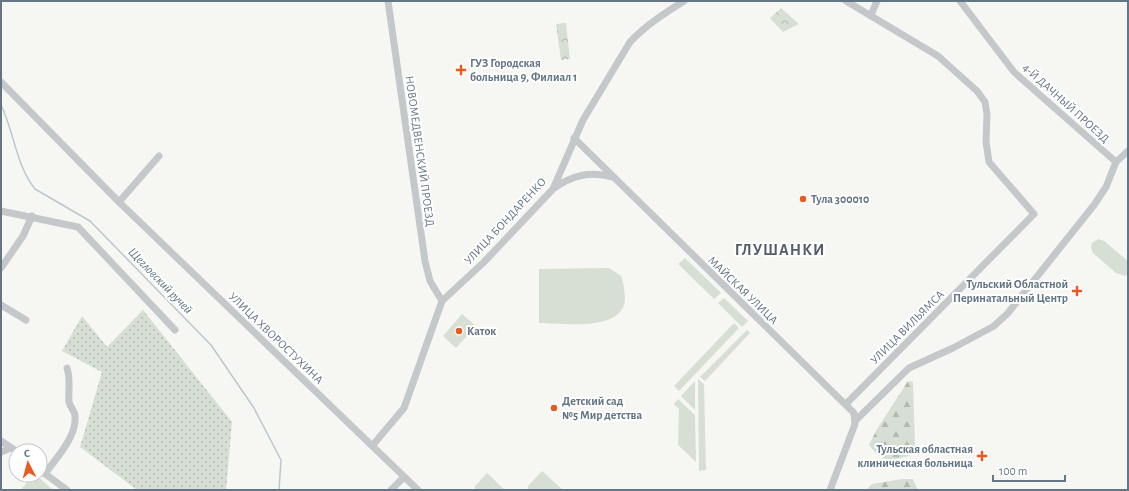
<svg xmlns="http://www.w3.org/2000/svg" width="1129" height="491" font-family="'Alegreya Sans',sans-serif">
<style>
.grass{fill:#d7ded4}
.forest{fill:url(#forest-firs)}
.park{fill:url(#park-crowns)}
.garden{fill:url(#garden-dots)}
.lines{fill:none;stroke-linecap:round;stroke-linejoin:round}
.stream{stroke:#bcc7cc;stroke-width:1.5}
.minor{stroke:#c4c8cb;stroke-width:7}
.poi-dot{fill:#ea5a20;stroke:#fff;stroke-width:1.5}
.labels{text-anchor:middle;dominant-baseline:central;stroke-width:4;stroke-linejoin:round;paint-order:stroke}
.poi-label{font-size:12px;font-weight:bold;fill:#647585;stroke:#fff;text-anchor:start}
.street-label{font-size:12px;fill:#647585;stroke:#fff}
.water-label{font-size:13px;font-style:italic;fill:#607782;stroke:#fff}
.district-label{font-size:16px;font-weight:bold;letter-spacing:1px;fill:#535e6a;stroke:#fff}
</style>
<defs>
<pattern id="forest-firs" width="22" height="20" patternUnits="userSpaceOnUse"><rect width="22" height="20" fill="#d7ded4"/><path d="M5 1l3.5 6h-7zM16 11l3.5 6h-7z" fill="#b2b9b2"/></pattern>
<pattern id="park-crowns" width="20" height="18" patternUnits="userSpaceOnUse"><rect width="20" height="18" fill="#d7ded4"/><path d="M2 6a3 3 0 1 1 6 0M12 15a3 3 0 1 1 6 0" fill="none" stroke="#b2b9b2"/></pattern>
<pattern id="garden-dots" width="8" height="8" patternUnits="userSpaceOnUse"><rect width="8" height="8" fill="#d7ded4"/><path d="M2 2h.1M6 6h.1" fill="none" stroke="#b2b9b2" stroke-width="1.8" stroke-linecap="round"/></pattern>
</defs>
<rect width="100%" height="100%" fill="#f6f7f3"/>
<path class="grass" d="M1098 239 1104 241 1128 261V273L1125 276 1116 273 1093 253 1091 248 1092 243Z
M685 258 721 293 714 299 678 264Z
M609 268 621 276C624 283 624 290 625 297 626 333 562 323 539 323V269Z
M724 298 748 321 742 327 718 303Z
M462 314 476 326 456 348 443 336Z
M734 323 739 328 679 391 674 386Z
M747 330 750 333 705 381 700 377Z
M698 379 704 384 706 470 699 471Z
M695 381V410L681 396Z
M678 399 695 415 696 462 678 445 679 409 674 404Z
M542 471 563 490H528V486Z
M487 473 505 490H475V486Z
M34 475H36L53 490H24L22 488Z"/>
<path class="forest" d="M908 381 913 382 915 445 909 456C888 461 883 463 869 445L877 429Z
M902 479H913L918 490H866L872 484Z"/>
<path class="park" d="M781 8 799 24 783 32 770 18Z
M566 23 570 59 561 60 556 24Z"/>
<path class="garden" d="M143 310 232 422 226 490H137L80 447 102 372 62 351 82 316 107 347Z"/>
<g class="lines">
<path class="stream" d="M1 105C14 131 16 166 35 189L90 221 211 345 254 408 281 460 279 490"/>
<path class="minor" d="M388 1 425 261 430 281 442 301
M960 1 1014 72 1116 162
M871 15 877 1
M1 82 119 202 418 490
M574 138 854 413 855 424 830 490
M553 189C572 175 590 171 613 177
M119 202 159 156
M1 211 78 227 175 330
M1 268 23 236 32 216
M1 305 26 320
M846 404 1034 214 989 162 986 142 987 114 985 102 977 91 938 56 846 1
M856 420 909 368 953 348 994 326 1008 313 1094 205 1106 187 1116 162 1128 151
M1 441 16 451
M372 446 404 408 442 301 484 262 553 189 583 120 630 42C646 25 665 13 684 1
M1 452 11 448
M40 470 67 490
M45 474C56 458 77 437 75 416 75 411 70 407 69 402 68 390 71 380 67 368
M391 490 404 477"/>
</g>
<g class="poi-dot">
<path d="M459 64h4v4h4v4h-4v4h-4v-4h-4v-4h4z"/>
<circle cx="803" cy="199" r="4"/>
<path d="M1075 285h4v4h4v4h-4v4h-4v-4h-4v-4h4z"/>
<circle cx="459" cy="331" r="4"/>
<circle cx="554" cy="408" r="4"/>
<path d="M980 450h4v4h4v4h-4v4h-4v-4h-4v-4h4z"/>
</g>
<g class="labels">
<g class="poi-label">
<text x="470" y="63">ГУЗ Городская<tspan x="470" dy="14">больница 9, Филиал 1</tspan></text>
<text x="811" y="199">Тула 300010</text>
<text x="1068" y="284" text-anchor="end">Тульский Областной<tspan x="1068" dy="14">Перинатальный Центр</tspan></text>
<text x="467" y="331">Каток</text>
<text x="562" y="401">Детский сад<tspan x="562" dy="14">№5 Мир детства</tspan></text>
<text x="973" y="449" text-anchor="end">Тульская областная<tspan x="973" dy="14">клиническая больница</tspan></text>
</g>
<g class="street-label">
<text transform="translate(1066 103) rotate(42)">4-Й ДАЧНЫЙ ПРОЕЗД</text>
<text transform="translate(420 151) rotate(82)">НОВОМЕДВЕНСКИЙ ПРОЕЗД</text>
<text transform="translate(505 221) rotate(-47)">УЛИЦА БОНДАРЕНКО</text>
<text transform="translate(743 290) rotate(44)">МАЙСКАЯ УЛИЦА</text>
<text transform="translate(907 327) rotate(-45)">УЛИЦА ВИЛЬЯМСА</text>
<text transform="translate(276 338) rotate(44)">УЛИЦА ХВОРОСТУХИНА</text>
</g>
<g class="water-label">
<text transform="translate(160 281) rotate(46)">Щегловский ручей</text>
</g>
<g class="district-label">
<text x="780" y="250">ГЛУШАНКИ</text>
</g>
</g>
<rect width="1129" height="491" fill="none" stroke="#647585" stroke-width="4"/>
<g transform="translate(28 463) rotate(354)"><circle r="19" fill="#ffffff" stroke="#c1c8ce"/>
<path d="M0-3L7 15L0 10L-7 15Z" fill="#ea5a20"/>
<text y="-6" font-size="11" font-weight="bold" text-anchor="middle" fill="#647585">С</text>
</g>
<path d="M993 475v6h72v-6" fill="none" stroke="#647585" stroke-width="2"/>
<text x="999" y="475" font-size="12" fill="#647585" stroke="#ffffff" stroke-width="3" paint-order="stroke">100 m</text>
</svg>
